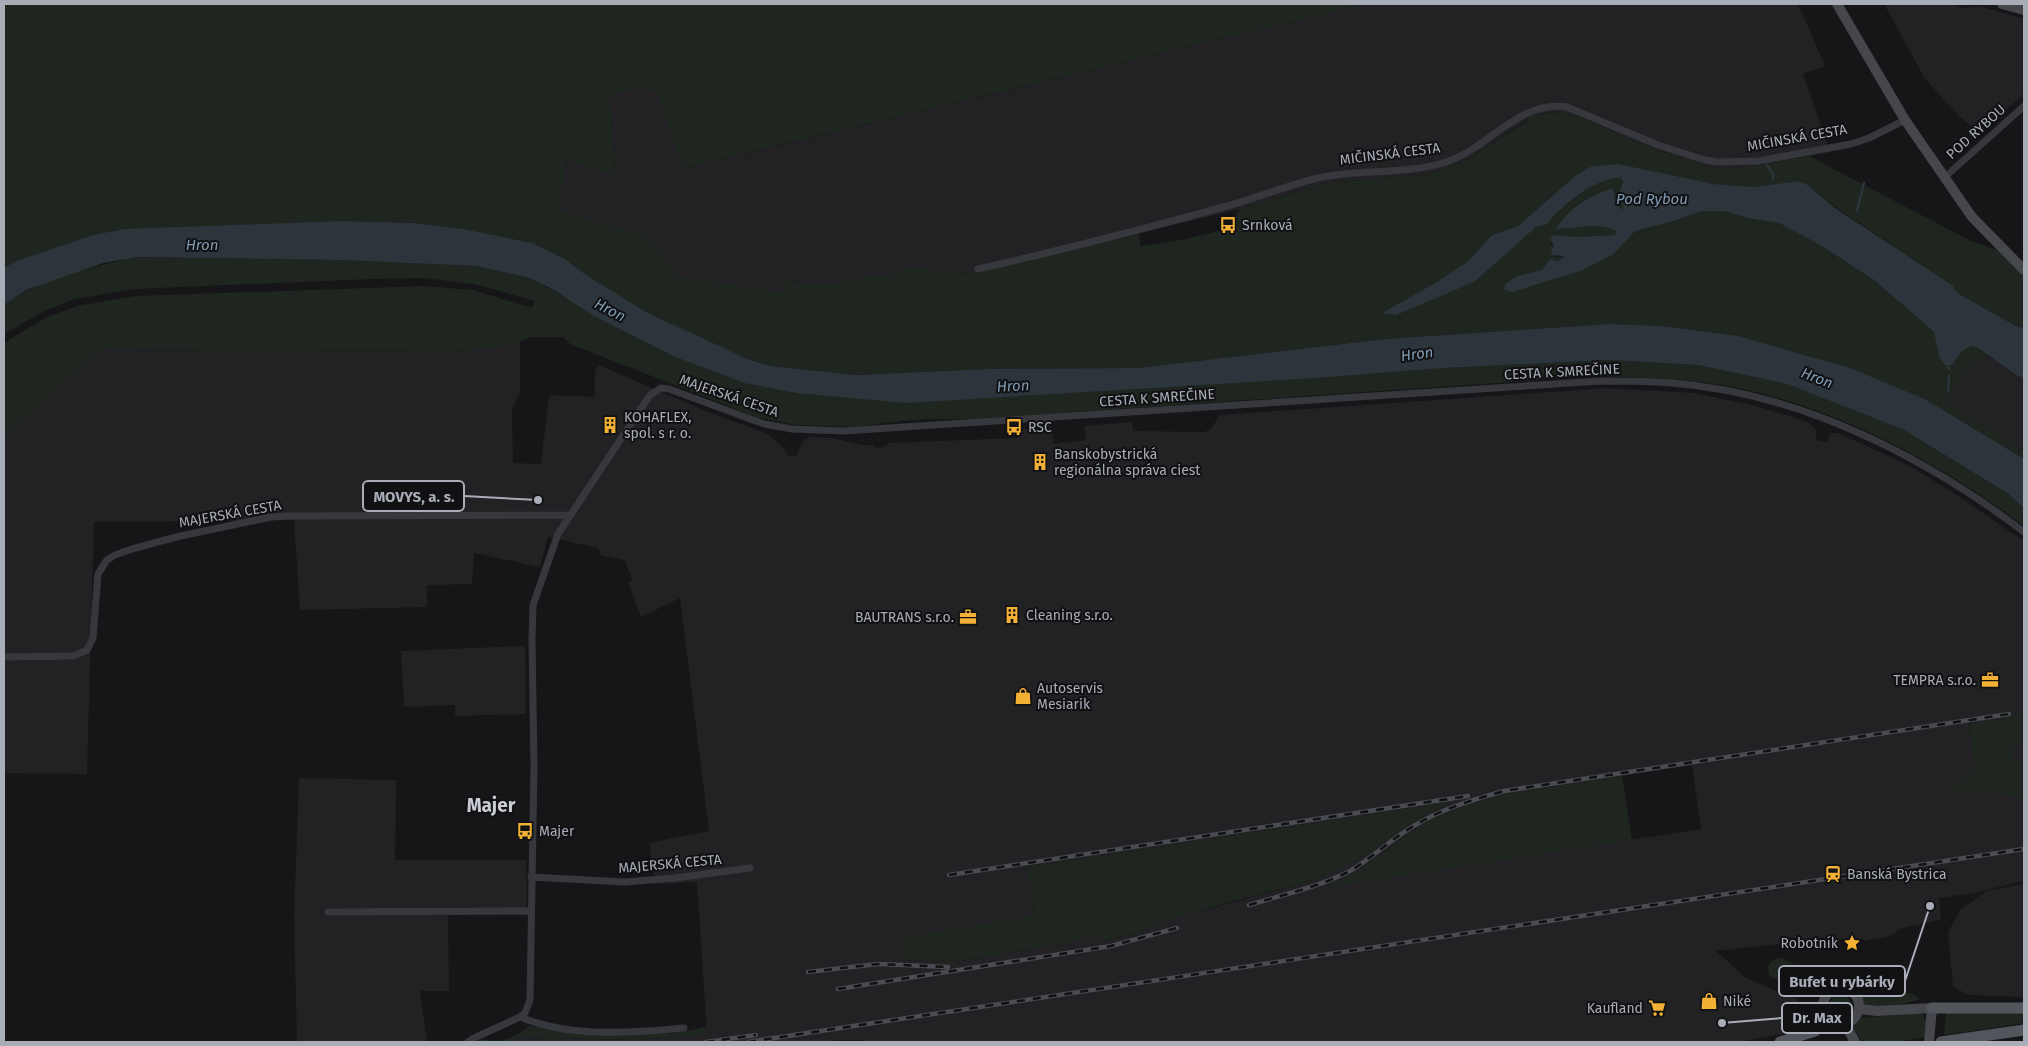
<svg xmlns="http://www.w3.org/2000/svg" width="2028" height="1046" font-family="'Fira Sans',sans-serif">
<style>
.built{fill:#222225;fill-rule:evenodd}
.green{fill:#1e261f}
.water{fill:#2c353c}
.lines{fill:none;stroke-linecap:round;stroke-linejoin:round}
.stream{stroke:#2c353c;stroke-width:2.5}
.street{stroke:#37383d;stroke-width:7}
.secondary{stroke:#45474d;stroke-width:10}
.primary{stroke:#53555c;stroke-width:11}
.rail-casing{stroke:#4a4c52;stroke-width:4.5}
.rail{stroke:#111113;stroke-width:2.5;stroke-dasharray:8;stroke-linecap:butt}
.labels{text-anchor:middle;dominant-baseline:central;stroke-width:4;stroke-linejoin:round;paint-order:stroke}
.street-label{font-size:14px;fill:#a8adb8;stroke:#111113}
.poi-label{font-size:14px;fill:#a8adb8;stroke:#111113;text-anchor:start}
.water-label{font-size:15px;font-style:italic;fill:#7f9bb3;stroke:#111113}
.district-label{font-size:19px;font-weight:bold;fill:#c9ccd4;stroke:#111113}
.leader{fill:none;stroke:#a8adb8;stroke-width:2}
.callout-dot{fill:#a8adb8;stroke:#111113;stroke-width:2}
.callout{fill:#111113;stroke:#a8adb8;stroke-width:2}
.callout-label{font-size:15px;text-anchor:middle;font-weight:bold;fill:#a8adb8}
</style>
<rect width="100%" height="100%" fill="#161618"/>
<path class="built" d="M1365 4H1798L1825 66 1803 74 1830 152 1755 166 1725 169 1704 166 1640 144 1583 118 1556 112 1545 113 1523 122 1467 160 1431 174 1329 183 1240 209 969 274 907 267 895 274 868 277 828 285H801L788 279 783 293 675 276 662 252 645 237 560 211 566 160 615 175 610 99 614 94 632 89 656 91 685 168Z
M1884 4H1953L1963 8 1979 6 2024 19V94L1980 133 1960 117 1925 79Z
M520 342V392L512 409 513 463 541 464 549 395 595 397V370L599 365 708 412 768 434 785 449 787 455 796 456 803 441 809 437 833 438 862 445H872L876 448 884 447 889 443 1017 438 1020 436 1019 430 1051 425 1054 444 1086 440 1084 426 1132 422 1133 431 1204 432 1210 430 1220 415 1607 388 1695 393 1756 406 1808 422 1817 430 1816 440 1827 442 1830 433H1838L1906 464 1948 489 2024 541V715L1969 724 1975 770 1946 794 1980 792 2024 797V881L1973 893 1939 898 1941 920 1901 928 1891 936 1864 941 1812 940 1716 951 1746 978 1798 1000 1802 1030 1740 1042H868L863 1040H838L822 1042H515L519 1037 639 1040 707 1034 697 882 655 884 649 843 709 831 680 598 641 617 628 582 632 580 625 560 601 555 598 548 548 537 540 567 474 553 472 584 427 585V607L300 610 294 520 94 522 87 774 4 773V436L101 349 451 351 495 348ZM1692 765 1701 829 1324 887 1359 870 1426 822 1460 807 1506 794ZM1450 803 1421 817 1366 855 1337 870 1307 882 1175 918 1136 933 1107 940 1092 937 1081 938 1067 943 955 962 906 960 903 937 1034 916 1028 867Z
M1988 355 2018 376 2024 378V451L1944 401 1971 363Z
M525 646 526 714 455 716V705L404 707 401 651Z
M2024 738V761L2011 763 2010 751 2012 746Z
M299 778 396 780 395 860H526L527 915H448L449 991H420L427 1042H297L294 916Z
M2024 884V997L1969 995 1953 987 1948 932 1961 909 1987 891Z"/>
<path class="green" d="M4 4H1365L684 168 656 91C641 90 621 87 610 99L615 175 566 160 560 210 645 237 662 252 676 276 783 293 787 279 801 285H828L868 277 895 274 907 267 969 274 1139 234 1141 246 1186 239 1226 229 1240 209 1329 183 1431 174 1467 160 1534 116 1556 112 1583 118 1640 144 1704 166 1725 169 1755 166 1809 156 1971 241 2000 251 2024 276V328L2016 326 1959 294 1952 285 1835 207 1808 185 1799 181 1756 187 1713 184 1590 167 1575 176 1518 226 1492 235 1468 261 1437 282 1537 227 1546 225C1561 207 1597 176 1621 178L1623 182 1620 189 1623 209 1621 210 1616 203 1613 188 1556 229C1573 230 1604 220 1617 232L1614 235 1576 237 1553 235 1550 240 1555 257 1563 256 1565 258 1542 270 1517 276 1614 254 1635 231 1674 221 1702 211H1725L1747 218 1779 223 1820 245 1874 280 1934 332 1939 357 1952 365 1962 351 1970 346 1978 348 1988 355 1971 363 1944 401 2024 451V459L1925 399 1850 368 1738 336 1662 326 1608 324 1385 339 1138 368 986 369 856 375 770 366 750 360 648 313 589 277 563 258 463 229 414 223 343 221 14 262 4 268Z
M138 257 341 260 476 266 530 278 675 357 744 383 1317 378 1444 368 1610 360 1698 365 1787 384 1904 430 2007 493 2024 508V526C1936 460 1833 405 1723 385 1682 378 1640 378 1598 376L971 419H928L890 422 859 427 797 425 756 417 570 344 564 337H531L520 342 495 348 451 351 101 349 4 436V343L47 317 77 306 136 296 424 286 473 290 532 308 535 301 474 284 423 278 372 279 134 289 75 299 44 311 4 334V305C38 279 96 265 138 257Z
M2024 715V738C2012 748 2010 746 2011 763L2024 761V797L1980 792 1945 794 1975 770 1969 724Z
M1622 776 1632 840 1322 888 1359 870 1426 822 1460 807 1506 794Z
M1452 802 1421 817 1366 855 1337 870 1307 882 1230 902 1175 918 1136 933 1107 940 1092 937 1081 938 1067 943 954 962 906 960 902 937 1034 916 1028 867Z
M1777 958H1782C1799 967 1816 980 1835 976L1836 978 1817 982 1810 987 1773 978 1769 975 1768 966 1773 960Z
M1900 991 1913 994 1920 999C1911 1003 1877 1009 1867 1006 1863 1004 1861 1000 1860 996Z
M1829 1006a11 11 0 1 1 22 0a11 11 0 1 1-22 0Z
M1916 1013 1923 1015 1927 1023 1926 1037 1895 1042H1862L1853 1027V1024L1860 1018Z
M1946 1013H2024V1023L1944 1035Z
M529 1026 612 1035 676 1033 707 1027 708 1034 639 1040 519 1037 515 1042H475C484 1037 494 1042 503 1040 513 1038 521 1032 529 1026Z"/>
<path class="water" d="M1618 164 1713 184 1755 187 1799 181 1808 185 1835 208 1952 285 1959 294 2016 326 2024 328V378L2018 376 1978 348 1971 346 1962 351 1952 365H1945L1939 357 1934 332 1874 280 1820 245 1779 223 1747 218 1725 211H1702L1674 221 1635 231 1614 254 1580 271 1512 292 1504 290 1505 284 1517 276 1542 270 1550 259 1557 261 1564 258 1563 256 1551 255 1553 244 1550 240 1553 235 1576 237 1614 235 1617 232C1606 221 1572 229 1556 229 1570 207 1589 196 1613 188L1616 203 1621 209H1623L1620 189 1623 182 1621 178C1597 176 1560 207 1546 225L1536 227 1474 282 1396 315 1382 313 1437 282 1468 261 1492 235 1518 226 1575 176 1590 167Z
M343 221 414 223 463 229 532 243 563 258 589 277 648 313 750 360 770 366 856 375 986 369 1138 368 1385 339 1608 324 1662 326 1738 336 1850 368 1925 399 2024 459V508L2007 493 1904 430 1787 384 1698 365 1610 360 1444 368 1317 378 906 403 797 393 744 383 675 357 592 315 554 290 530 278 476 266 341 260 138 257 103 263 26 290 4 305V268L14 262 93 235 125 229Z"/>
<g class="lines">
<path class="stream" d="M1766 164 1773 174V179
M1857 211 1864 183
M1948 366 1949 369
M1948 391 1949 376"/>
<path class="street" d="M1945 177 2024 106
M978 269C1063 250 1147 228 1231 205 1259 197 1286 186 1314 179 1358 168 1406 176 1449 161 1490 146 1520 100 1567 107L1658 145 1705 160 1717 162 1758 161 1851 144 1869 138 1905 120
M4 657 73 656 87 650 93 638 98 574 107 560 115 555 132 549 176 537 271 517 287 516 571 515
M531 877 625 882 675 878 750 868
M328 912 530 911
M520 1017C571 1038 631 1033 684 1028
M468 1042 474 1038 520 1017 525 1013 530 1000 534 766 532 639 533 605 558 534 650 395 661 388 669 389 764 424 792 429 843 431 1600 381C1624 381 1648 381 1672 383 1800 393 1924 456 2024 532"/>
<path class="secondary" d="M1837 4 1905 120 1972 217 2024 270
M2002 4 2024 10
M1823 1006a18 18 0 1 1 36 0a18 18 0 1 1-36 0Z
M1859 1009 1877 1011 1932 1008 1929 1042
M1843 1024 1849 1031 1855 1042"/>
<path class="primary" d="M1932 1008H2024
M1780 1042 1815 1031 1826 1016
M1941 1042 2024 1030"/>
<g class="rail-casing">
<path id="rail" d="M949 875 1468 796
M1249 905C1282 895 1319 887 1350 871 1372 858 1390 840 1412 827 1441 809 1472 800 1504 791L2009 714
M808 972 878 964 948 967
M838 989 1111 946 1177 928
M706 1042 756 1035
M748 1042 2024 849"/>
</g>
<use href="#rail" class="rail"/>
</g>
<defs>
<g id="bus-bare" transform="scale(1.35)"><path d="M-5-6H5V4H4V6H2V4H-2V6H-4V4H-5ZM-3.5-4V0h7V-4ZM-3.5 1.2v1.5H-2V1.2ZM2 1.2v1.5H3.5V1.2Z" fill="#f2b134" stroke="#111113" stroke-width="2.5" paint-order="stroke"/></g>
<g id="building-bare" transform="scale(1.35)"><path d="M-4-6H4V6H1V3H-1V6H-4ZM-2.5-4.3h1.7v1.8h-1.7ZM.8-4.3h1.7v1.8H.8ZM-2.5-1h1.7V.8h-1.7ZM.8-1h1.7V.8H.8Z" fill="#f2b134" stroke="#111113" stroke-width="2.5" paint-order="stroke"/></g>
<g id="office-bare" transform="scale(1.35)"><path d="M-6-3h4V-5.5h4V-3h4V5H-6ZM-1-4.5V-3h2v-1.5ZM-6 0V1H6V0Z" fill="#f2b134" stroke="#111113" stroke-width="2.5" paint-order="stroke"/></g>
<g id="shop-bare" transform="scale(1.35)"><path d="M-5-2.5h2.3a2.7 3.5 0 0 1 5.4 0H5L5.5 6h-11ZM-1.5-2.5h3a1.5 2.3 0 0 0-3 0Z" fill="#f2b134" stroke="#111113" stroke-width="2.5" paint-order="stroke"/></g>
<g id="station-bare" transform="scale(1.35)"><path d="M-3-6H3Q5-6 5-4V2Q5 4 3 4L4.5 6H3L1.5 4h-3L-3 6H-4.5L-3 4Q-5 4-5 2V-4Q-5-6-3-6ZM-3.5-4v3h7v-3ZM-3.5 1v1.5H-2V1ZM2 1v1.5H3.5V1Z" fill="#f2b134" stroke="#111113" stroke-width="2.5" paint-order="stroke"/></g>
<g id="sight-bare" transform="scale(1.35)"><path d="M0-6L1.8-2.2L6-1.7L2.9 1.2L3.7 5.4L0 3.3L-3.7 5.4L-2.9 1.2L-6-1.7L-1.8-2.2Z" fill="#f2b134" stroke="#111113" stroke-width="2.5" paint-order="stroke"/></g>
<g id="supermarket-bare" transform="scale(1.35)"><path d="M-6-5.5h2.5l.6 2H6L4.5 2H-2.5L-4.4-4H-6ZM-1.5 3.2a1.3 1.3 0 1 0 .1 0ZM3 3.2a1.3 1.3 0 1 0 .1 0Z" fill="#f2b134" stroke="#111113" stroke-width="2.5" paint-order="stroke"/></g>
</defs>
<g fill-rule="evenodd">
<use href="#bus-bare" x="1228" y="225"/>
<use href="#building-bare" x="610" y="425"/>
<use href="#bus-bare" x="1014" y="427"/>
<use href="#building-bare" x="1040" y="462"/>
<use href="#building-bare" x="1012" y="615"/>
<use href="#office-bare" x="968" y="617"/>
<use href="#office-bare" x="1990" y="680"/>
<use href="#shop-bare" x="1023" y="696"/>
<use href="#bus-bare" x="525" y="831"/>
<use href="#station-bare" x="1833" y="874"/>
<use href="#sight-bare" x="1852" y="943"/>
<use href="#shop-bare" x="1709" y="1001"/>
<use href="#supermarket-bare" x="1657" y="1008"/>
</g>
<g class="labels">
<g class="street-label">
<text transform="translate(1976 132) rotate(-42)">POD RYBOU</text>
<text transform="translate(1797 138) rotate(-10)">MIČINSKÁ CESTA</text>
<text transform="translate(1390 154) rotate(-7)">MIČINSKÁ CESTA</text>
<text transform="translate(1562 372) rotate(-3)">CESTA K SMREČINE</text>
<text transform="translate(729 396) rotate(19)">MAJERSKÁ CESTA</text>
<text transform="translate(1157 398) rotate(-4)">CESTA K SMREČINE</text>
<text transform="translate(230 514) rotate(-10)">MAJERSKÁ CESTA</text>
<text transform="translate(670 864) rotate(-5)">MAJERSKÁ CESTA</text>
</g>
<g class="poi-label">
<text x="1242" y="225">Srnková</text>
<text x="624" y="417">KOHAFLEX,<tspan x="624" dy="16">spol. s r. o.</tspan></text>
<text x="1028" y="427">RSC</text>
<text x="1054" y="454">Banskobystrická<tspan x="1054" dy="16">regionálna správa ciest</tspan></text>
<text x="1026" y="615">Cleaning s.r.o.</text>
<text x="954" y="617" text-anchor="end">BAUTRANS s.r.o.</text>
<text x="1976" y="680" text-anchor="end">TEMPRA s.r.o.</text>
<text x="1037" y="688">Autoservis<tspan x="1037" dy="16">Mesiarik</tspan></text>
<text x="539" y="831">Majer</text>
<text x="1847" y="874">Banská Bystrica</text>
<text x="1838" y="943" text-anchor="end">Robotník</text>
<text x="1723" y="1001">Niké</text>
<text x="1643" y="1008" text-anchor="end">Kaufland</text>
</g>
<g class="water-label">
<text x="1652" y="199">Pod Rybou</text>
<text x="202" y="245">Hron</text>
<text transform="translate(610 310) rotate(27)">Hron</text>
<text transform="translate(1417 354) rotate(-8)">Hron</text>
<text transform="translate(1817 378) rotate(21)">Hron</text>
<text transform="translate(1013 386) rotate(-3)">Hron</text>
</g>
<g class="district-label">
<text x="491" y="805">Majer</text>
</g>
</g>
<path class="leader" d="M538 500L464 496M1930 906L1905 981M1722 1023L1782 1018"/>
<g class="callout-dot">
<circle cx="538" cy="500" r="5"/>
<circle cx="1930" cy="906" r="5"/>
<circle cx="1722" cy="1023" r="5"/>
</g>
<g class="callout">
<rect x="363" y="481" width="101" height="30" rx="5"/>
<rect x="1779" y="966" width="126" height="30" rx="5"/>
<rect x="1782" y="1003" width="70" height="30" rx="5"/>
</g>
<g class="callout-label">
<text x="414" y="502">MOVYS, a. s.</text>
<text x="1842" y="987">Bufet u rybárky</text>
<text x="1817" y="1023">Dr. Max</text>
</g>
<rect width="2028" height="1046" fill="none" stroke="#a8adb8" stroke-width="10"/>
</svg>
